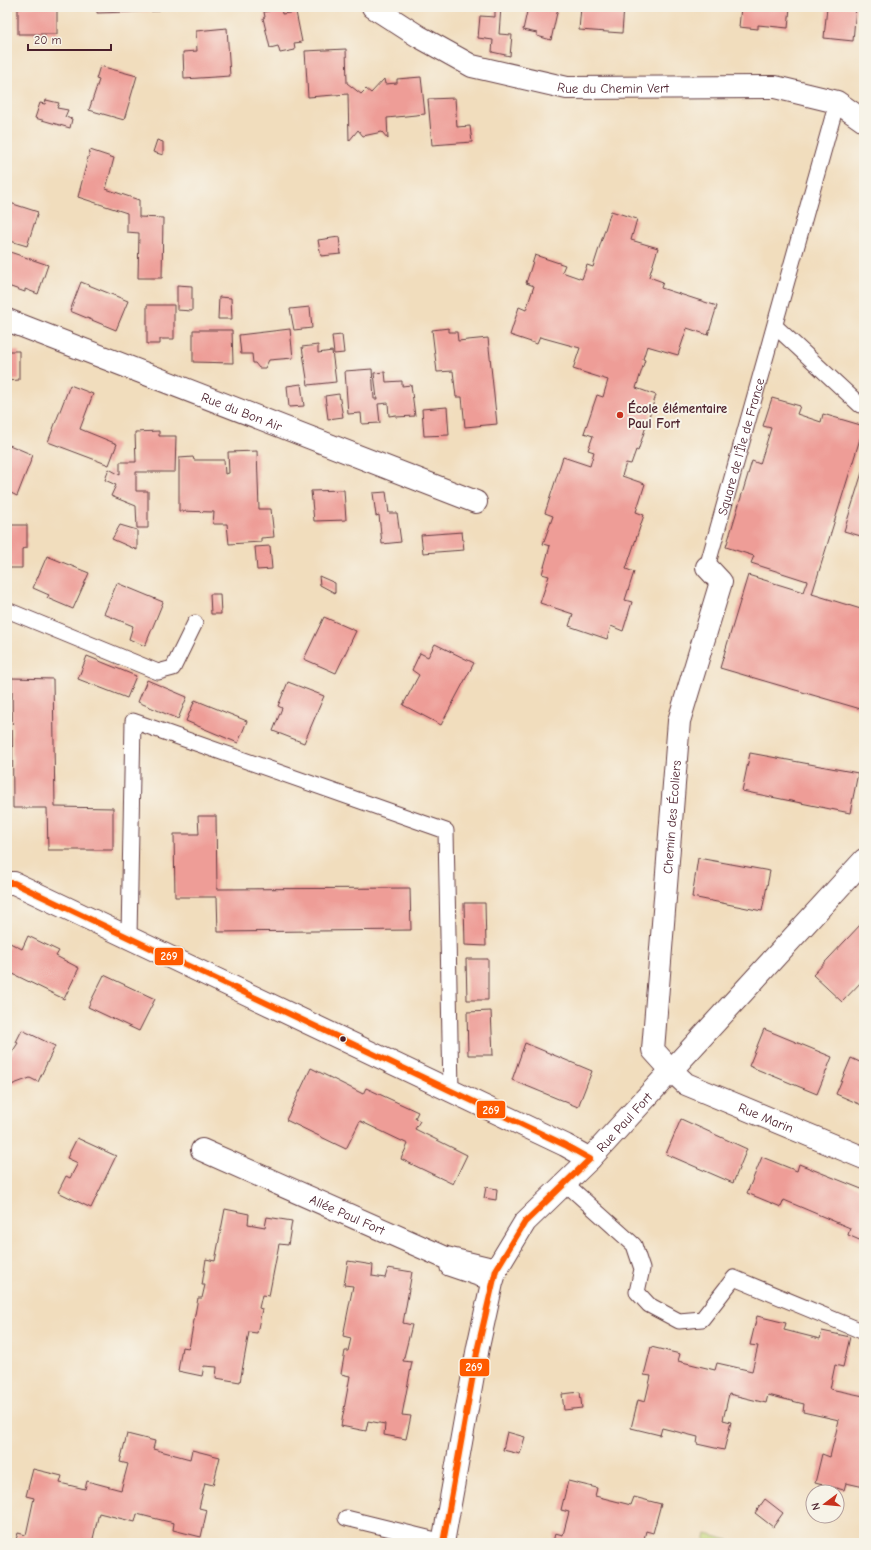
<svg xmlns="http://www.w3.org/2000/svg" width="871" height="1550" font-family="'Comic Neue',sans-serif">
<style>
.green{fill:#c2d578;stroke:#867a52}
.building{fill:#ee9d97}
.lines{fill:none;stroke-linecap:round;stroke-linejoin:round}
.service-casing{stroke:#633c41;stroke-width:17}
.pedestrian-casing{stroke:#633c41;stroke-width:24}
.minor-casing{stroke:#633c41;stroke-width:24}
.service{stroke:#fff;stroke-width:15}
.pedestrian{stroke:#fff;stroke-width:22}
.minor{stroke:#fff;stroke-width:22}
.bus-1-casing{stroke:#f7f3e8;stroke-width:9}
.bus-1{stroke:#ff5a00;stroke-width:6}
.poi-dot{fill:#c8321e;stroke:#f7f3e8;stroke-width:1.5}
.bus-dot{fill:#4a1f2b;stroke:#f7f3e8;stroke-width:1.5}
.labels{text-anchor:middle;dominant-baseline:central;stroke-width:4;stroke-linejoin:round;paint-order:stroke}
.street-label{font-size:13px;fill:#4a1f2b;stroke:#f7f3e8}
.poi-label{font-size:13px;font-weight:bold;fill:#4a1f2b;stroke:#f7f3e8;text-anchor:start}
.line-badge{stroke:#f7f3e8;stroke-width:1.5}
.badge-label{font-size:11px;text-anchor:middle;font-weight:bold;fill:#fff}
</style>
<rect width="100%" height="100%" fill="#f7f3e8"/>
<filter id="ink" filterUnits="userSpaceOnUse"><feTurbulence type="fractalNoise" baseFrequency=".025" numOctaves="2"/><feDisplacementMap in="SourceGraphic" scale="8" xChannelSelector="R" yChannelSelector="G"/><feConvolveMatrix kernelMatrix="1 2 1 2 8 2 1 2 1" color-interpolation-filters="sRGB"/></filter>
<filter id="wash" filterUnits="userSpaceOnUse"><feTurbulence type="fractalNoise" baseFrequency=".012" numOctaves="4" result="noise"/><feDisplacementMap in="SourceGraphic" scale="16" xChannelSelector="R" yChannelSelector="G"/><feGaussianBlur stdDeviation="0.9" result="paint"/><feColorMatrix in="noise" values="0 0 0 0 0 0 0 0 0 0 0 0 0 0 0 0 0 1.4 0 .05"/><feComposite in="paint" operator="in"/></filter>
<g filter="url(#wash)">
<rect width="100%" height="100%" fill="#f1ddbd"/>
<path class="green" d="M706 1534 740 1543H704Z"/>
<g id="blocks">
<path class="building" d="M18 7H57V34H18Z
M97 7H159V11L97 13Z
M495 7H501L499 34 512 35 510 56 492 52 493 40 478 38 480 16 495 17Z
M528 7 558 8 551 40 537 36V33L523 30Z
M581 7H624L622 33 579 30Z
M741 7H790L788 28 758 25V29L739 27Z
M827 7H856L853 41 824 38Z
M281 8 282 14 296 12 302 42 294 43 295 50 280 53 278 46 270 48 263 18 265 17 264 12Z
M227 28 230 76 184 79 183 52 197 51 196 31Z
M346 49 347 83 361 94 366 89 371 93 384 79 385 84 397 83V79L421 77 425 114 387 118 388 139 382 132 363 136 358 130 349 141 348 94 308 97 305 51Z
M100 66 137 76 124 120 89 110 99 80 96 79Z
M455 98 457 127 470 126 472 142 432 145 428 99Z
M46 100 59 103 57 108 68 110 65 117 72 119 70 128 35 118 40 103 45 104Z
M157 140 163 142V155L153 152Z
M90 150 114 158 106 189 139 200V217L163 218 162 278H138L139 233 127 232V213L78 197Z
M7 202 38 212 27 246 7 240Z
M611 211 637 219 631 240 658 248 649 277 663 282 661 288 717 306 708 335 687 328 678 355 647 346 643 359 645 360 636 388 656 395 638 451 636 450 631 464 626 463 622 476 645 484 636 512 644 515 626 569 634 572 625 600 632 602 623 631 611 626 607 639 569 626 573 614 540 603 549 576 542 574 550 546 543 544 553 516 545 513 563 457 590 466 594 452 588 450 593 436 584 433 597 395 603 397 608 380 573 369 580 348 540 337 537 344 510 335 519 307 526 310 534 286 526 283 535 255 565 265 562 272 582 279 587 265 593 267Z
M339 237 341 254 321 256 318 240Z
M7 251 48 265 38 294 25 289V292L8 286Z
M81 282 128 301 116 330 70 311Z
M177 285 192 286V311L177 310Z
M219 297 231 298 232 319H218Z
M147 305H174V339H160V344H147Z
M310 307 312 328 294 330 290 309Z
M449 328V332H457L458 341 488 338 497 424 465 427 462 397H456L453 371 437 372 432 330Z
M290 329 293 358 269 360 265 368H259L255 363H253L252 354H241L239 335Z
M193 330H232L233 363 193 362Z
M342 335 344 353 334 354 332 336Z
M318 345V353L332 351 336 382 308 385 302 347Z
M7 351H19V380L7 381Z
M372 369 374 399H377L374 373 385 372 386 382 402 381V386L411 385 415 416 396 417V415L389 416 388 403 378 404 380 423 362 424 361 413 348 414 345 371Z
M301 384 304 406 289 407 287 386Z
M70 385 93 394 80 429 117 444 109 465 48 442Z
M339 394 343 417 328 419 325 396Z
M772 398 800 406 797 414 821 422 823 414 864 426 812 594 864 610V710L720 668 748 575 803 592 807 581 751 563 754 556 726 547 752 461 760 464 771 428 763 426Z
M447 407 449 435 424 436 422 409Z
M159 431V436H176L175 472H136V491H148V528H137L136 506 111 496 116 485 105 480 109 469 120 475V462H136L135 432Z
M7 444 33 455 17 496 7 491Z
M257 451 259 509H271L274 537 261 538V542L229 544 227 524H213L214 512 179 511V458L193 457 194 460H224L225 474 229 473 228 452Z
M864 466V537L844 531Z
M344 490 346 520 314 521 311 491Z
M386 492 389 513H397L401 542 382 544 379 515 376 516 373 493Z
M7 525H27V548L22 549V568H7Z
M120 525 137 530V550L112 539Z
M462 532 464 550 423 553 421 535Z
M270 546 272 569 257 570 255 547Z
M47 556 89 573 73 609 47 598 49 595 33 588Z
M319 576 335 583V593L320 585Z
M117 583 163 602 145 646 129 639 133 626 104 614Z
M210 594H220L221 614H211Z
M324 617 356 631 336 673 304 659Z
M435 644 474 663 441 725 403 705 419 675 412 670 420 653 428 657Z
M87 656 136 676 127 698 78 679Z
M12 678 53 679 55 807 113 808V850H48L47 808H13Z
M147 680 187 697 178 719 138 702Z
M288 682 324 696 304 743 273 731 282 708 278 706Z
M195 700 247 721 238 743 186 721Z
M750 753 858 773 850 813 742 791Z
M198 816H216L217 889 410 888 411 930 218 932 217 897H175L174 834H199Z
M698 858 770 871 762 911 692 897Z
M464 903H485L486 946 465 945Z
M862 923 864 925V979L842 1002 813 975Z
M28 936 59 951 56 956 79 968 64 999 7 971V949L10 943 22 949Z
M466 959H488V1000H467Z
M104 975 155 999 139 1031 88 1007Z
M491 1011 493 1055H468L467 1012Z
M764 1029 832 1057 817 1094 749 1066Z
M22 1030 55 1046 38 1082 30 1078 11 1085 7 1073V1060L18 1043 16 1042Z
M525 1043 592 1071 578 1107 512 1080Z
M851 1058 864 1064V1106L836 1094Z
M311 1068 363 1094 366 1088 418 1112 415 1118 420 1121 415 1129 467 1155 453 1184 401 1159 408 1144 360 1121 346 1149 286 1120Z
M681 1119 747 1149 733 1183 666 1154Z
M77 1138 116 1156 91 1208 58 1192 66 1176 70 1178 78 1163 67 1158Z
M762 1157 797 1171 799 1164 864 1190V1242L848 1235 850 1228 784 1200 781 1207 747 1193Z
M486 1187 497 1189 496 1200 484 1198Z
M225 1209 249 1214 248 1224 265 1227 267 1217 292 1221 288 1245 279 1244 269 1296 262 1295 259 1308 262 1309 257 1333 249 1332 240 1382 216 1378 217 1367 204 1366 202 1376 178 1371 182 1347 189 1348 198 1298H202L205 1285H202L206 1259 215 1261Z
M348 1261 373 1265 372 1276 385 1278 388 1268 412 1272 403 1323 412 1325 403 1361 412 1362 402 1415 411 1416 406 1439 384 1435 385 1424 368 1421 366 1431 341 1426 350 1376 341 1374 345 1351H348L351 1338 343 1336 353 1286 344 1285Z
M757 1316 786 1323 784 1330 820 1339 822 1331 850 1337 843 1367 835 1365 830 1389 864 1396V1487L846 1483 844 1490 815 1483 822 1454 830 1457 839 1420 803 1412 804 1404 768 1395 766 1403 729 1394 723 1420 731 1422 724 1450 697 1444 698 1437 662 1428 660 1435 631 1428 638 1400 645 1402 651 1376 644 1375 651 1347 680 1354 678 1361 715 1370 717 1363 752 1371 758 1346 750 1345Z
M580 1392 582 1408 564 1410 562 1394Z
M507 1432 525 1437 520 1454 503 1450Z
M127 1434 155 1441 153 1449 190 1459 192 1450 220 1457 213 1485 205 1483 199 1508 207 1510 201 1537 173 1530 174 1523 153 1518 137 1514 135 1522 99 1513 92 1543H15L18 1533 26 1535 34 1498 26 1496 33 1469 62 1476 60 1483 85 1489 87 1481 121 1490 128 1464 120 1462Z
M568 1481 597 1488 595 1496 631 1505 634 1497 661 1504 653 1533 646 1531 643 1543H553L555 1533 563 1535 569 1512 561 1510Z
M765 1499 783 1513 773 1527 755 1513Z"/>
</g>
</g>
<g filter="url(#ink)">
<use href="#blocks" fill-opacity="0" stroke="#633c41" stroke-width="1"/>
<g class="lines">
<g class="service-casing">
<g id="service">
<path d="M775 326 860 405"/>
<path id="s1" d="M707 567 837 102"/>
<path d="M7 610 158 672 173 668 195 623"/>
<path d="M129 937 133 721 446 831 451 1091"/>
<path d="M565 1183 634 1245 642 1269 637 1292 649 1305 679 1321 702 1319 734 1278 864 1332"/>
<path d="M448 1268 492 1283"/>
<path d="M346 1518 444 1542"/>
</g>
</g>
<g class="pedestrian-casing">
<g id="pedestrian">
<path id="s2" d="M672 1071 653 1050 679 721 721 582 707 567"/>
</g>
</g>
<g class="minor-casing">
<g id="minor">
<path id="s3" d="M373 7 418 36 472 66 567 88 775 87 837 102 864 121"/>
<path id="s4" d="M7 320 476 502"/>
<path d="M7 883H14L565 1145 590 1159"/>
<path id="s5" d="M672 1071 686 1084 864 1158"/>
<path id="s6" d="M202 1150 446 1258 496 1270"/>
<path id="s7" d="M443 1543 478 1347 492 1283 496 1270 525 1222 590 1159 864 860"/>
</g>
</g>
<use href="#service" class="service"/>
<use href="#pedestrian" class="pedestrian"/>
<use href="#minor" class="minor"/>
<g class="bus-1-casing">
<path id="bus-1" d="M7 883H14L565 1145 590 1159 525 1222 496 1270 478 1347 443 1543"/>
</g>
<use href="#bus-1" class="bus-1"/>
</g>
</g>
<circle class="poi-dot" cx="620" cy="415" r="4"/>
<circle class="bus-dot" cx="343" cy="1039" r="3.5"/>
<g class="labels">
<g class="street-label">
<text stroke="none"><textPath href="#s3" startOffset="259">Rue du Chemin Vert</textPath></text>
<text stroke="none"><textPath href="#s4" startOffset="252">Rue du Bon Air</textPath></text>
<text stroke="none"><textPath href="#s1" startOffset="125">Square de l'Île de France</textPath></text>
<text stroke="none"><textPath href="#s2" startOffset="262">Chemin des Écoliers</textPath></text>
<text stroke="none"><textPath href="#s5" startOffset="106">Rue Marin</textPath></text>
<text stroke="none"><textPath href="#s7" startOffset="475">Rue Paul Fort</textPath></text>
<text stroke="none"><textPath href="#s6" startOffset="159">Allée Paul Fort</textPath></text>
</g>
<g class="poi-label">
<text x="628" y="408">École élémentaire<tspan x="628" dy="15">Paul Fort</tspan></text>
</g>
</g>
<g class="line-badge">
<rect x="154" y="947" width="30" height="19" rx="4" fill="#ff5a00"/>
<rect x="476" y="1100" width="30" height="19" rx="4" fill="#ff5a00"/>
<rect x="459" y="1358" width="31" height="19" rx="4" fill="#ff5a00"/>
</g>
<g class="badge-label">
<text x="169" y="960">269</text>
<text x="491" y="1114">269</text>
<text x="474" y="1371">269</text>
</g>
<rect width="871" height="1550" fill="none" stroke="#f7f3e8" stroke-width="24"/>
<g transform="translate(825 1504) rotate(254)"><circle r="19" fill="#f7f3e8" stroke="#b29e9c"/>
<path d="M0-3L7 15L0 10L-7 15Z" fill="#c8321e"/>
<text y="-6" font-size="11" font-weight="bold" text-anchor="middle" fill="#4a1f2b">N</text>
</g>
<path d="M28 44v6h83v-6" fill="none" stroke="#4a1f2b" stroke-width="2"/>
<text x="34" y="44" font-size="12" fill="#4a1f2b" stroke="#f7f3e8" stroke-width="3" paint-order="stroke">20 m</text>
</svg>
